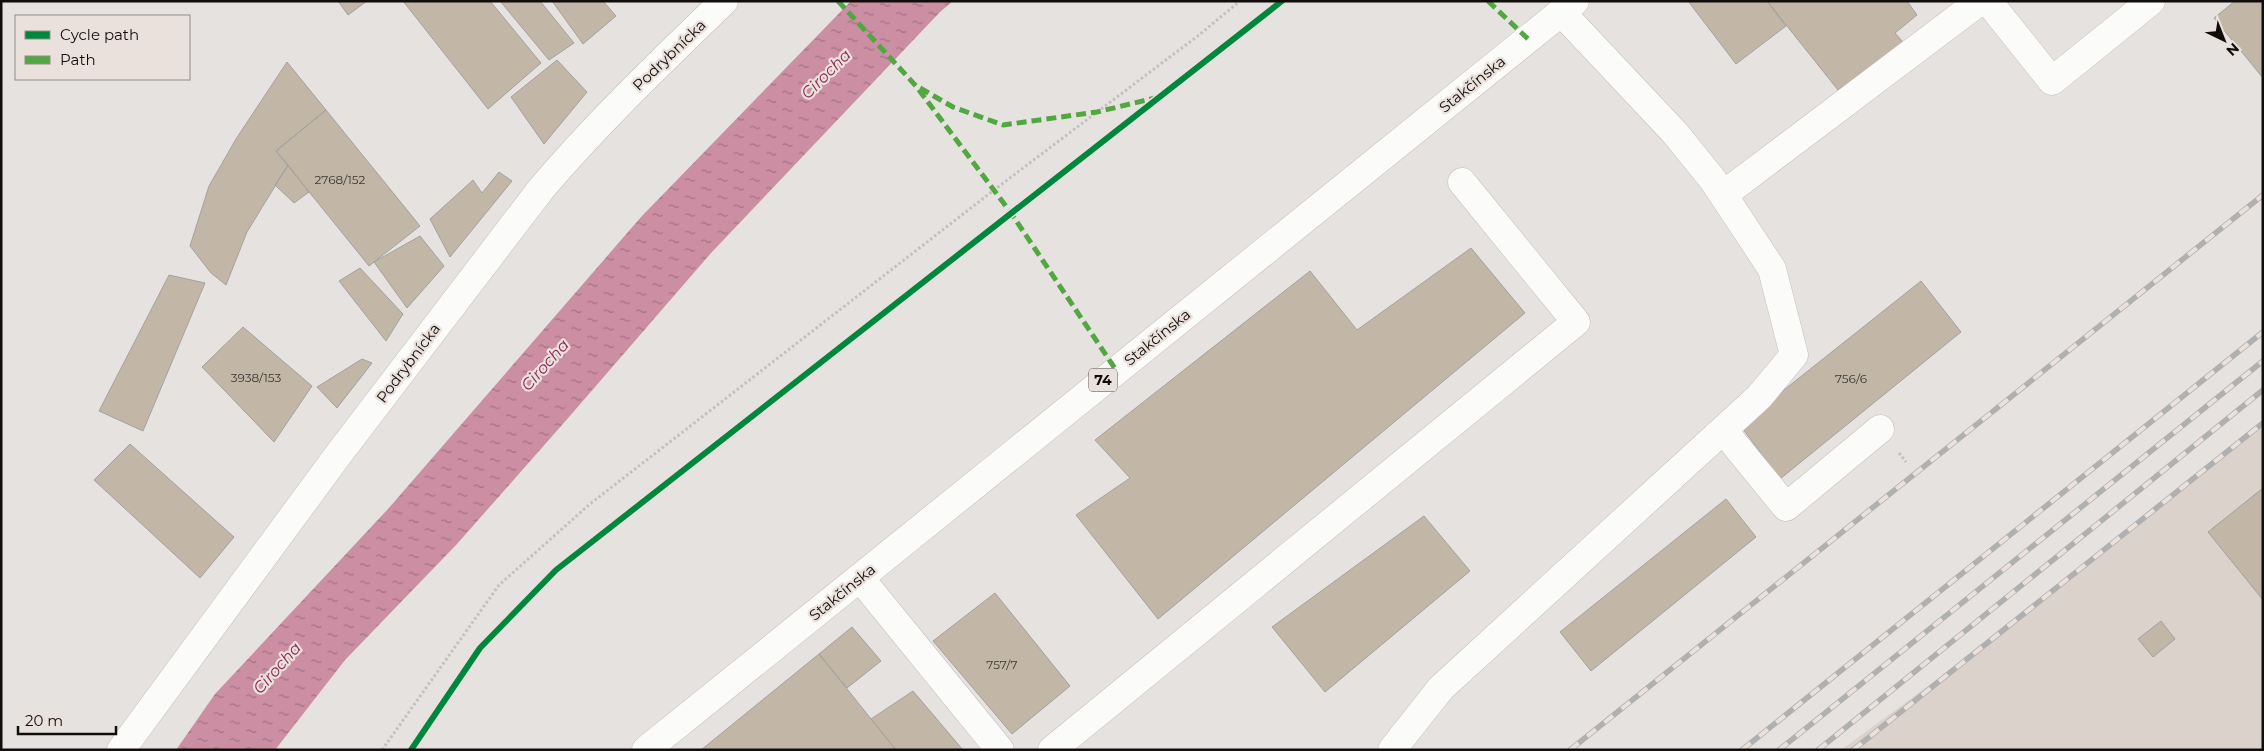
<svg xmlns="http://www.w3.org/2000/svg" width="2264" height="751" font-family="Montserrat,sans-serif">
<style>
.built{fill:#dcd2cc}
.water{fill:url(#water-ripples)}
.building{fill:#c2b7a7;stroke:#a3a19f}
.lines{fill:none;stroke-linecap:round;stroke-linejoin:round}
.minor-casing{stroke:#c4c0bf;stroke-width:29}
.major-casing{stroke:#c4c0bf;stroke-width:29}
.path{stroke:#c3c1c0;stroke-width:3;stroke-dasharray:2.5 2.5;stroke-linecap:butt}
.minor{stroke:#fbfbfa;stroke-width:28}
.major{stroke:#fbfbfa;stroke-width:28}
.rail-casing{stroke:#b0b0b0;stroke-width:5.5}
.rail{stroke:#eae1dc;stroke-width:4;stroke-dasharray:11;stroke-linecap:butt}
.quiet{stroke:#51a841;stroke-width:5;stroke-dasharray:10 5;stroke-linecap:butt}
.cycleway-casing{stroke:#eae1dc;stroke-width:9}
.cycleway{stroke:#00873e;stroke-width:6}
.labels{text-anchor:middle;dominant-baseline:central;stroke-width:4.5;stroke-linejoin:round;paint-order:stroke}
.number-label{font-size:12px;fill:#3c3832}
.shield{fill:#eae1dc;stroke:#514d4a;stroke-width:1}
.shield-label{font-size:14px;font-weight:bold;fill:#100d0b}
.street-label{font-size:15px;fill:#100d0b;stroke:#eae1dc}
.water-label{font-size:16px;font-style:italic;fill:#8d2754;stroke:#eae1dc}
</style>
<defs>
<pattern id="water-ripples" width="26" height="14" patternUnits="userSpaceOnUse" patternTransform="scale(1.25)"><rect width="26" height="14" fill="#cb8ea3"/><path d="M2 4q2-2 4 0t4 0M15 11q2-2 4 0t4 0" fill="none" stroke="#a37283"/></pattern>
</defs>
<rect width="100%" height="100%" fill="#e6e2e0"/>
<path class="built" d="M2263 422V750H1841L1999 634Z"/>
<path class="water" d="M851 1H953L940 12 711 253 569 417 457 544 345 660 275 750H176L215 694 388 509 641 217Z"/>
<path class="building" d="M338 1H367L348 15Z
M403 1H490L541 63 488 109Z
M500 1H540L574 43 549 60Z
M552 1H603L616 16 583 44Z
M1688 1H1767L1786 26 1736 64Z
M1767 1H1907L1917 15 1895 33 1903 42 1838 90Z
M2235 1H2263V78L2214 18Z
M557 60 587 92 544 144 511 97Z
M287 62 326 110 276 151 288 165 247 232 226 285 211 273 190 246 209 186 236 139Z
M326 110 420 226 369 266 276 151Z
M288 165 309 192 294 203 275 185Z
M499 172 512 181 450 257 430 219 473 180 482 193Z
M420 236 444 266 407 308 374 262Z
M1471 248 1525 313 1158 619 1076 515 1130 478 1095 440 1310 271 1357 330Z
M360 268 403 314 386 341 339 281Z
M169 275 205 283 143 431 99 411Z
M1921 281 1961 332 1780 479 1740 425Z
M243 327 312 386 274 442 202 367Z
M362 359 372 363 337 408 317 387Z
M130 444 234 537 200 578 94 480Z
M2263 488V600L2208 532Z
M1726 499 1756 537 1591 671 1560 632Z
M1424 516 1470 571 1325 692 1272 627Z
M995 593 1070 686 1012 734 933 641Z
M2161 621 2175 639 2153 657 2138 639Z
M852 627 881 661 847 688 819 654Z
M819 654 896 750H701Z
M913 691 963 750H896L871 719Z"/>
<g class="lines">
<g class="minor-casing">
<path id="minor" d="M1988 1 2052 81 2151 1
M1723 195 1980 1
M1723 430 1786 507 1880 429
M860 578 1000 750
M121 750 338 455 541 189C598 122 661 62 724 1
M1052 750 1576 322 1462 182
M1392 750 1441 688 1759 397 1794 355 1772 269 1739 219 1713 180 1675 133 1561 12"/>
</g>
<g class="major-casing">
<path id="major" d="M646 750 1575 1"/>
</g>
<path class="path" d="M1899 453 1906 462
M382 750 499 585 590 504 994 190 1199 35 1240 1"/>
<use href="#minor" class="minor"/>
<use href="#major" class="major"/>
<g class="rail-casing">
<path id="rail" d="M1570 750 2263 195
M1742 750 2263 332
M1779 750 2263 361
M1818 750 2263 390
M1853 750 2263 423"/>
</g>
<use href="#rail" class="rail"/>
<path class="quiet" d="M838 1 916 86 1011 213 1116 370
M1488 1 1528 39
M920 88 953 107 1003 125 1097 112 1155 98"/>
<g class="cycleway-casing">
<path id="cycleway" d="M411 750 480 648 556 570 1282 1"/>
</g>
<use href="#cycleway" class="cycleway"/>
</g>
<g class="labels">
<g class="number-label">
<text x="340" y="179">2768/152</text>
<text x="256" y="377">3938/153</text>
<text x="1851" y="378">756/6</text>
<text x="1002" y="664">757/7</text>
</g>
<rect class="shield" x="1089" y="368.5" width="28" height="23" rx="4"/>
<g class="shield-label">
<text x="1103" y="380">74</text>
</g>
<g class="street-label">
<text transform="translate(669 55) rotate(-44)">Podrybnícka</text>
<text transform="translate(1472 84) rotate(-39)">Stakčínska</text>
<text transform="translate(1157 337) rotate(-39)">Stakčínska</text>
<text transform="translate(408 363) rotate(-53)">Podrybnícka</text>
<text transform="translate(842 592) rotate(-39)">Stakčínska</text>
</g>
<g class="water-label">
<text transform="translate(826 74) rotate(-45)">Cirocha</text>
<text transform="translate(545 365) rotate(-48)">Cirocha</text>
<text transform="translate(277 668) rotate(-48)">Cirocha</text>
</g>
</g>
<rect width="2264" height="751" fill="none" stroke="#100d0b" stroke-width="5"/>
<rect x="15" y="15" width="175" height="65" fill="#eae1dc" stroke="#938c88"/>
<rect x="25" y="31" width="25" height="8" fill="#00873e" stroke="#938c88"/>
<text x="60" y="40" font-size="15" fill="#100d0b">Cycle path</text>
<rect x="25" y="56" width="25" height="8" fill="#51a841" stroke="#938c88"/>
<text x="60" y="65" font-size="15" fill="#100d0b">Path</text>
<g transform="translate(2224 40) rotate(137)" stroke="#eae1dc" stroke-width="4" paint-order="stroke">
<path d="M0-4L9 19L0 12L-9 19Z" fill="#100d0b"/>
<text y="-8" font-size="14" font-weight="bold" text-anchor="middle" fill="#100d0b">N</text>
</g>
<path d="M18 726v8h98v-8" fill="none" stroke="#100d0b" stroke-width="2.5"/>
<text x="25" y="726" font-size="15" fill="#100d0b" stroke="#eae1dc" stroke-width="4" paint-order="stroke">20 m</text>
</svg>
